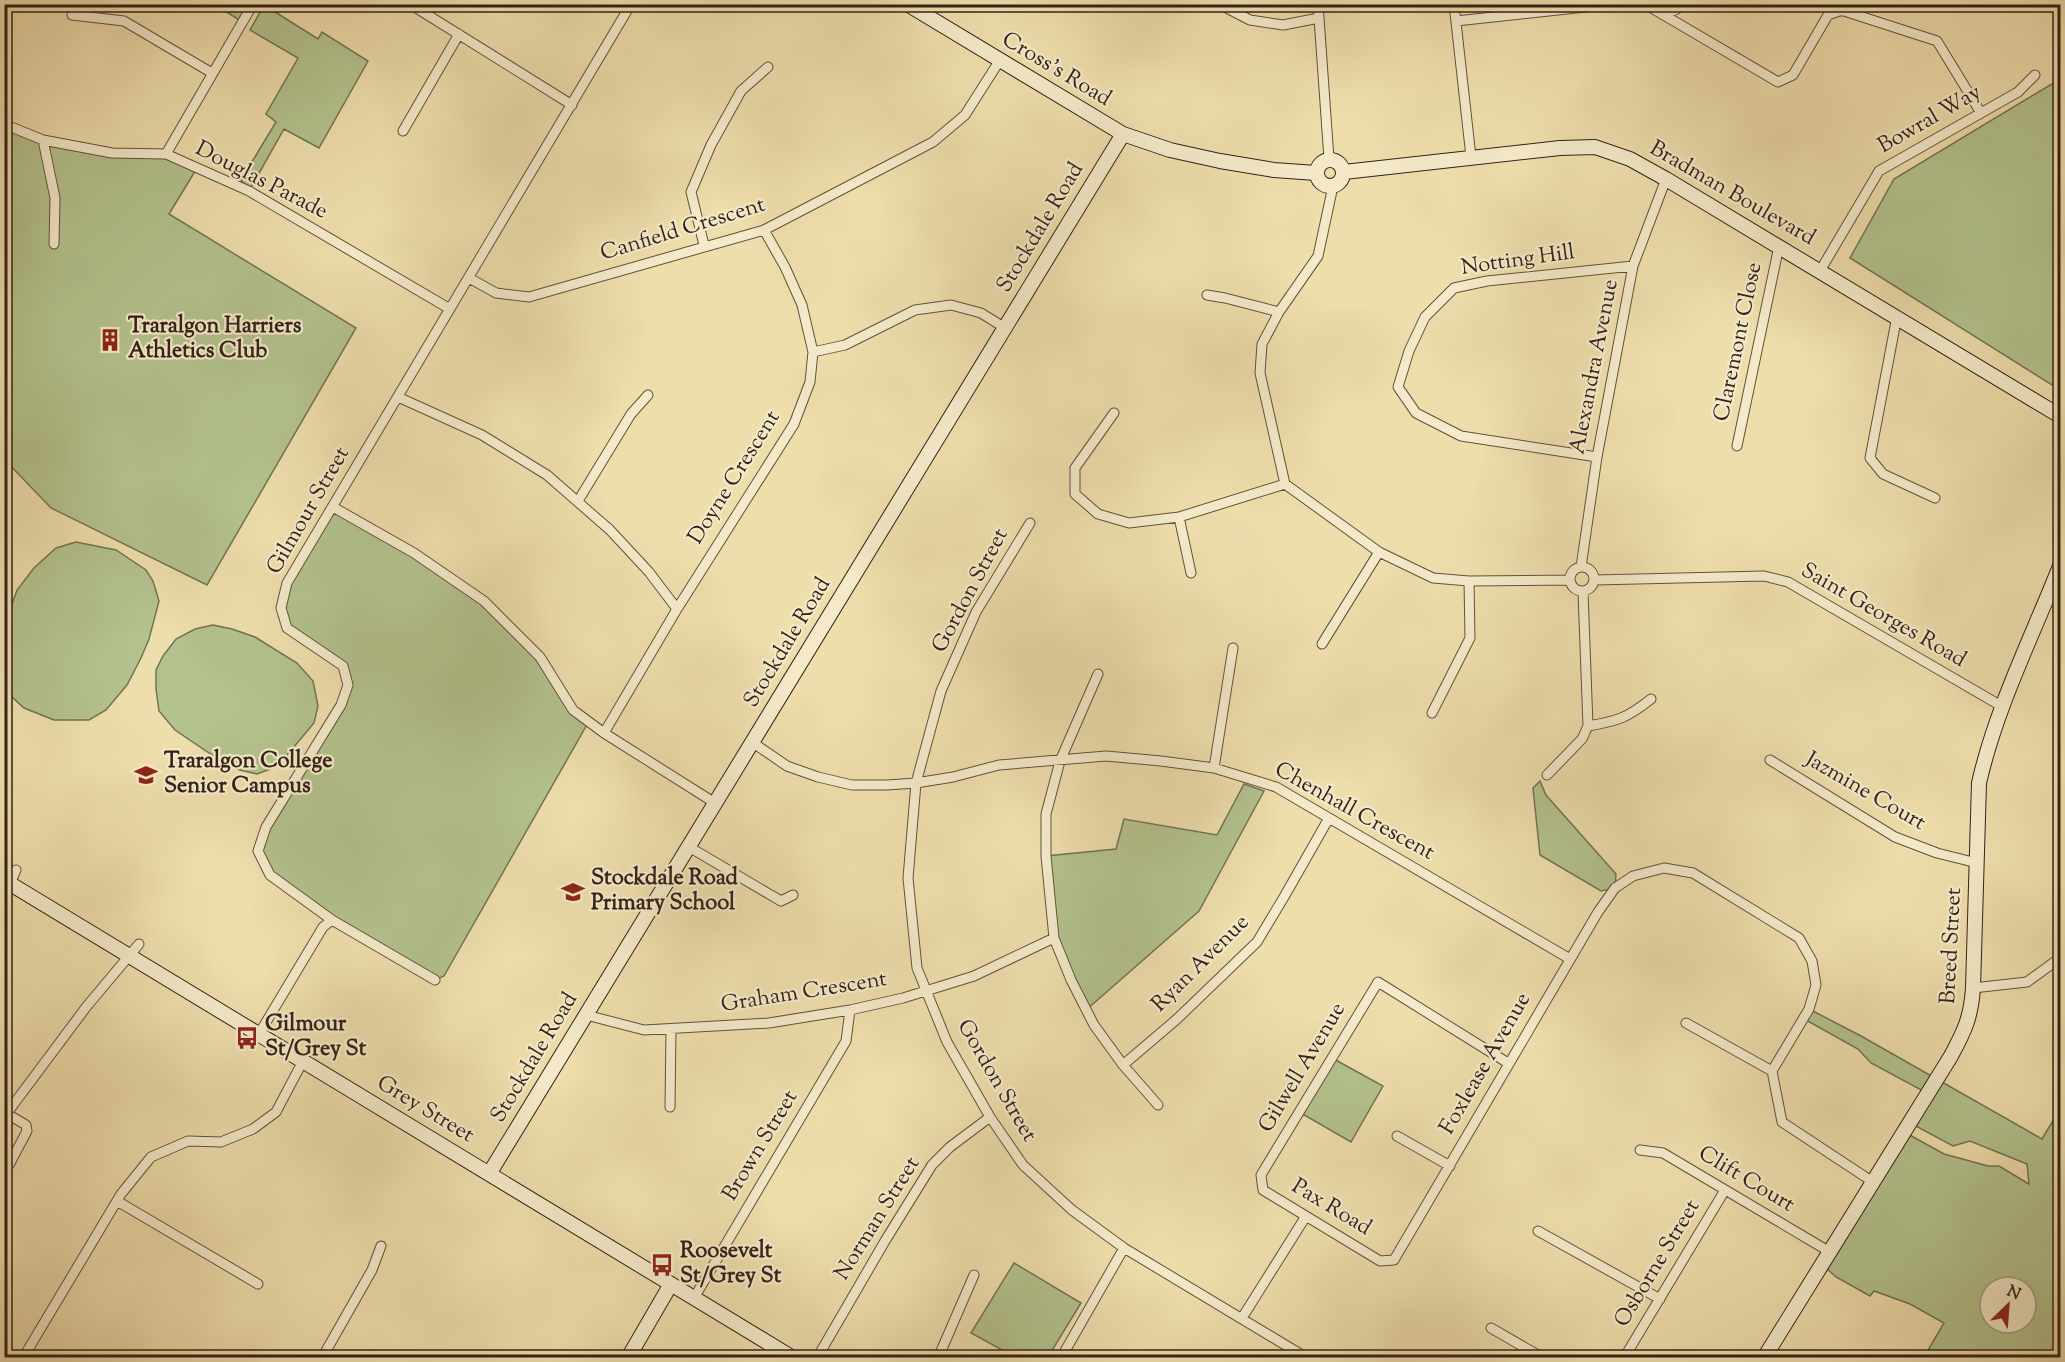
<svg xmlns="http://www.w3.org/2000/svg" width="2065" height="1362" font-family="'Sorts Mill Goudy',serif">
<style>
.green{fill:#b3c28e;stroke:#737254;stroke-width:1.5;fill-rule:evenodd}
.lines{fill:none;stroke-linecap:round;stroke-linejoin:round}
.street-casing{stroke:#62503e;stroke-width:11}
.secondary-casing{stroke:#332119;stroke-width:16}
.street{stroke:#f4eac9;stroke-width:9}
.secondary{stroke:#f4eac9;stroke-width:14}
.labels{text-anchor:middle;dominant-baseline:central;stroke-width:4.5;stroke-linejoin:round;paint-order:stroke}
.street-label{font-size:22px;fill:#332119;stroke:#f4eac9}
.poi-label{font-size:22px;font-weight:bold;fill:#332119;stroke:#f4eac9;text-anchor:start}
</style>
<rect width="100%" height="100%" fill="#eedeac"/>
<filter id="stains"><feTurbulence type="fractalNoise" baseFrequency=".00333" numOctaves="4"/><feColorMatrix values="0 0 0 0 .2 0 0 0 0 .09 0 0 0 0 .02 0 0 0 .5 -.17"/></filter>
<radialGradient id="worn" r=".72"><stop offset=".6" stop-color="#630" stop-opacity="0"/><stop offset="1" stop-color="#630" stop-opacity=".3"/></radialGradient>
<path class="green" d="M216 5H253L242 22Z
M264 5 318 39 322 32 368 61 319 148 284 129 249 191 241 180 276 122 266 114 298 58 250 30Z
M2060 79V390L1850 258 1894 179Z
M4 124 43 140 112 153 166 154 197 168 169 214 356 328 207 585 51 508 5 460Z
M333 507 484 601 540 657 573 710 589 721 444 976 435 980 341 925 270 875 258 851 266 827 348 685 342 666 287 628 281 608 287 583Z
M76 542 116 550 146 570 153 581 159 601 149 639 141 658 127 685 106 710 89 720H54L24 708 12 697 5 672V631L7 618 17 590 34 568 56 548Z
M213 625 232 629 255 637 297 663 313 681 318 706 314 723 288 754 273 768 257 774 240 770 218 759 175 730 159 711 156 689V670L163 656 176 639 195 629Z
M1540 781 1546 795 1616 874 1615 888 1601 891 1540 855 1533 788Z
M1244 784 1264 791 1199 911 1086 1010 1054 938 1046 856 1116 849 1124 819 1217 835Z
M1809 1009 1861 1036 2042 1139 2060 1109V1357H1924L1944 1323 1910 1304 1874 1291 1870 1296 1836 1277 1826 1268 1908 1134 1944 1154 1988 1166H1999L2029 1184 2027 1164 1970 1141 1953 1146 1912 1124 1927 1093 1871 1063 1858 1049 1804 1019ZM1990 1287H2026V1323H1990Z
M1332 1058 1383 1086 1351 1142 1299 1112Z
M1014 1263 1081 1303 1048 1357H1015L971 1333Z"/>
<g class="lines">
<g class="street-casing">
<path id="street" d="M410 4 572 105
M1219 4 1250 20 1283 25 1319 18
M1318 4 1329 159
M1454 4 1471 157
M1645 4 1778 82 1793 75 1828 15 1839 11H1844L1937 41 1981 113
M72 15 124 21 212 73
M1663 15 1677 9 1680 4
M1456 21 1613 4
M4 124 43 140 112 153 166 154 249 191 450 309
M403 131 459 34
M43 140 55 198 54 244
M166 154 253 4
M1333 186 1318 256 1279 312 1262 344 1260 373 1285 484 1379 552 1433 578 1469 581 1570 580
M704 245 691 192 711 145 741 91 768 67
M1820 271 1879 171 2018 92 2035 75
M469 278 496 293 529 297 764 230 933 142 965 115 1000 60
M1207 295 1225 298 1279 312
M1897 316 1870 458 1883 474 1935 498
M813 352 845 345 915 310 951 305 981 313 1005 328
M398 397 482 435 547 475 610 530 649 572 677 609
M1114 413 1075 468V494L1098 514 1129 523 1179 517 1285 484
M1737 446 1779 246
M1597 457 1461 436 1416 413 1398 387 1409 351 1425 317 1454 288 1487 281 1633 266
M578 501 631 414 648 395
M333 507 414 553 484 601 540 657 573 710 604 733 715 803
M1179 517 1191 573
M1030 523 976 612 941 691 916 783 908 878 917 968 947 1042 990 1117 1023 1165 1072 1210 1124 1248 1307 1358
M1570 579a12 12 0 1 1 24 0a12 12 0 1 1-24 0Z
M1581 567 1597 457 1633 266 1666 179
M1595 580 1764 576 1788 582 2003 707
M1322 644 1379 552
M1098 674 1060 761 1046 814V856L1054 938 1071 980 1094 1025 1123 1065 1158 1105
M1432 713 1470 638 1469 581
M1588 726C1618 721 1627 718 1651 699
M604 733 677 609 794 424 810 382 813 352 802 305 785 267 764 230
M752 742 787 766 818 777 852 785H887L916 783 953 777 999 765 1106 756 1161 761 1214 768 1276 787 1570 959
M1770 760 1895 837 1937 853 1977 863
M1214 768 1233 648
M1547 775 1582 739 1588 726 1583 592
M689 847 781 901 793 895
M10 884 16 870
M332 920 435 980
M1973 988 2027 982 2060 958
M586 1015 644 1030 769 1023 850 1010 903 998 974 976 1054 938
M1686 1023 1772 1071
M259 1034 323 927 332 920 270 875 258 851 266 827 341 705 348 685 343 666 287 628 281 608 287 583 631 4
M1508 1063 1378 982 1261 1175 1263 1190 1380 1261 1394 1260 1598 912 1615 888 1633 876 1664 868 1693 873 1799 938 1812 961 1816 985 1809 1009 1772 1071 1782 1122 1873 1182
M1123 1065 1177 1019 1257 942 1284 897 1329 818
M670 1107 671 1029
M4 1112 26 1125 27 1131 9 1165 4 1167
M4 1117 87 1006 139 944
M1397 1136 1450 1166
M1640 1150 1663 1153 1830 1252
M117 1201 258 1284
M1538 1231 1660 1299
M694 1298 846 1041 850 1010
M1242 1318 1306 1216
M1491 1328 1543 1358
M23 1358 121 1194 151 1157 188 1141 221 1142 253 1129 276 1112 303 1061
M322 1358 372 1270 381 1246
M817 1358 885 1241 932 1165 950 1147 990 1117
M938 1358 974 1275
M1061 1358 1124 1248
M1624 1358 1725 1190"/>
</g>
<g class="secondary-casing">
<path id="secondary" d="M907 4 1123 134 1170 150 1220 161 1274 170 1316 173
M1317 173a13 13 0 1 1 26 0a13 13 0 1 1-26 0Z
M1344 172 1560 148 1595 147 1630 159 1666 179 2060 416
M4 880 793 1358
M489 1174 1123 134
M628 1358 671 1284
M1764 1358 1951 1056C1965 1030 1971 1017 1973 988L1979 783C1996 708 2032 637 2060 566"/>
</g>
<use href="#street" class="street"/>
<use href="#secondary" class="secondary"/>
</g>
<defs>
<g id="building-bare" transform="scale(1.8)"><path d="M-4-6H4V6H1V3H-1V6H-4ZM-2.5-4.3h1.7v1.8h-1.7ZM.8-4.3h1.7v1.8H.8ZM-2.5-1h1.7V.8h-1.7ZM.8-1h1.7V.8H.8Z" fill="#8f2418" stroke="#f4eac9" stroke-width="2.5" paint-order="stroke"/></g>
<g id="school-bare" transform="scale(1.8)"><path d="M0-5L7-2L0 1L-7-2ZM-4 1L0 2.5L4 1V4Q0 6-4 4Z" fill="#8f2418" stroke="#f4eac9" stroke-width="2.5" paint-order="stroke"/></g>
<g id="bus-bare" transform="scale(1.8)"><path d="M-5-6H5V4H4V6H2V4H-2V6H-4V4H-5ZM-3.5-4V0h7V-4ZM-3.5 1.2v1.5H-2V1.2ZM2 1.2v1.5H3.5V1.2Z" fill="#8f2418" stroke="#f4eac9" stroke-width="2.5" paint-order="stroke"/></g>
</defs>
<g fill-rule="evenodd">
<use href="#building-bare" x="110" y="340"/>
<use href="#school-bare" x="146" y="775"/>
<use href="#school-bare" x="573" y="892"/>
<use href="#bus-bare" x="247" y="1038"/>
<use href="#bus-bare" x="662" y="1265"/>
</g>
<g class="labels">
<g class="street-label">
<text transform="translate(1056 70) rotate(31)">Cross's Road</text>
<text transform="translate(1930 120) rotate(-30)">Bowral Way</text>
<text transform="translate(261 181) rotate(27)">Douglas Parade</text>
<text transform="translate(1732 194) rotate(30)">Bradman Boulevard</text>
<text transform="translate(1041 228) rotate(-59)">Stockdale Road</text>
<text transform="translate(683 230) rotate(-17)">Canfield Crescent</text>
<text transform="translate(1518 261) rotate(-8)">Notting Hill</text>
<text transform="translate(1739 342) rotate(-78)">Claremont Close</text>
<text transform="translate(1595 367) rotate(-79)">Alexandra Avenue</text>
<text transform="translate(735 478) rotate(-58)">Doyne Crescent</text>
<text transform="translate(309 511) rotate(-60)">Gilmour Street</text>
<text transform="translate(971 591) rotate(-62)">Gordon Street</text>
<text transform="translate(1883 616) rotate(30)">Saint Georges Road</text>
<text transform="translate(788 643) rotate(-59)">Stockdale Road</text>
<text transform="translate(1865 792) rotate(30)">Jazmine Court</text>
<text transform="translate(1354 812) rotate(29)">Chenhall Crescent</text>
<text transform="translate(1952 946) rotate(-87)">Breed Street</text>
<text transform="translate(1201 964) rotate(-45)">Ryan Avenue</text>
<text transform="translate(804 993) rotate(-9)">Graham Crescent</text>
<text transform="translate(535 1058) rotate(-59)">Stockdale Road</text>
<text transform="translate(1486 1064) rotate(-60)">Foxlease Avenue</text>
<text transform="translate(1303 1068) rotate(-59)">Gilwell Avenue</text>
<text transform="translate(996 1081) rotate(60)">Gordon Street</text>
<text transform="translate(425 1110) rotate(31)">Grey Street</text>
<text transform="translate(761 1146) rotate(-59)">Brown Street</text>
<text transform="translate(1746 1180) rotate(31)">Clift Court</text>
<text transform="translate(1331 1208) rotate(31)">Pax Road</text>
<text transform="translate(878 1219) rotate(-58)">Norman Street</text>
<text transform="translate(1658 1264) rotate(-59)">Osborne Street</text>
</g>
<g class="poi-label">
<text x="128" y="327">Traralgon Harriers<tspan x="128" dy="25">Athletics Club</tspan></text>
<text x="164" y="762">Traralgon College<tspan x="164" dy="25">Senior Campus</tspan></text>
<text x="591" y="879">Stockdale Road<tspan x="591" dy="25">Primary School</tspan></text>
<text x="265" y="1025">Gilmour<tspan x="265" dy="25">St/Grey St</tspan></text>
<text x="680" y="1252">Roosevelt<tspan x="680" dy="25">St/Grey St</tspan></text>
</g>
</g>
<rect width="2065" height="1362" fill="none" stroke="#eedeac" stroke-width="24"/>
<rect x="6" y="6" width="2053" height="1350" fill="none" stroke="#332119" stroke-width="3"/>
<rect x="12" y="12" width="2041" height="1338" fill="none" stroke="#332119" stroke-width="1.5"/>
<g transform="translate(2008 1305) rotate(25)"><circle r="28" fill="#f4eac9" stroke="#a79a83" stroke-width="1.5"/>
<path d="M0-4.5L10 22L0 15L-10 22Z" fill="#8f2418"/>
<text y="-9" font-size="16" font-weight="bold" text-anchor="middle" fill="#332119">N</text>
</g>
<rect width="100%" height="100%" filter="url(#stains)"/>
<rect width="100%" height="100%" fill="url(#worn)"/>
</svg>
